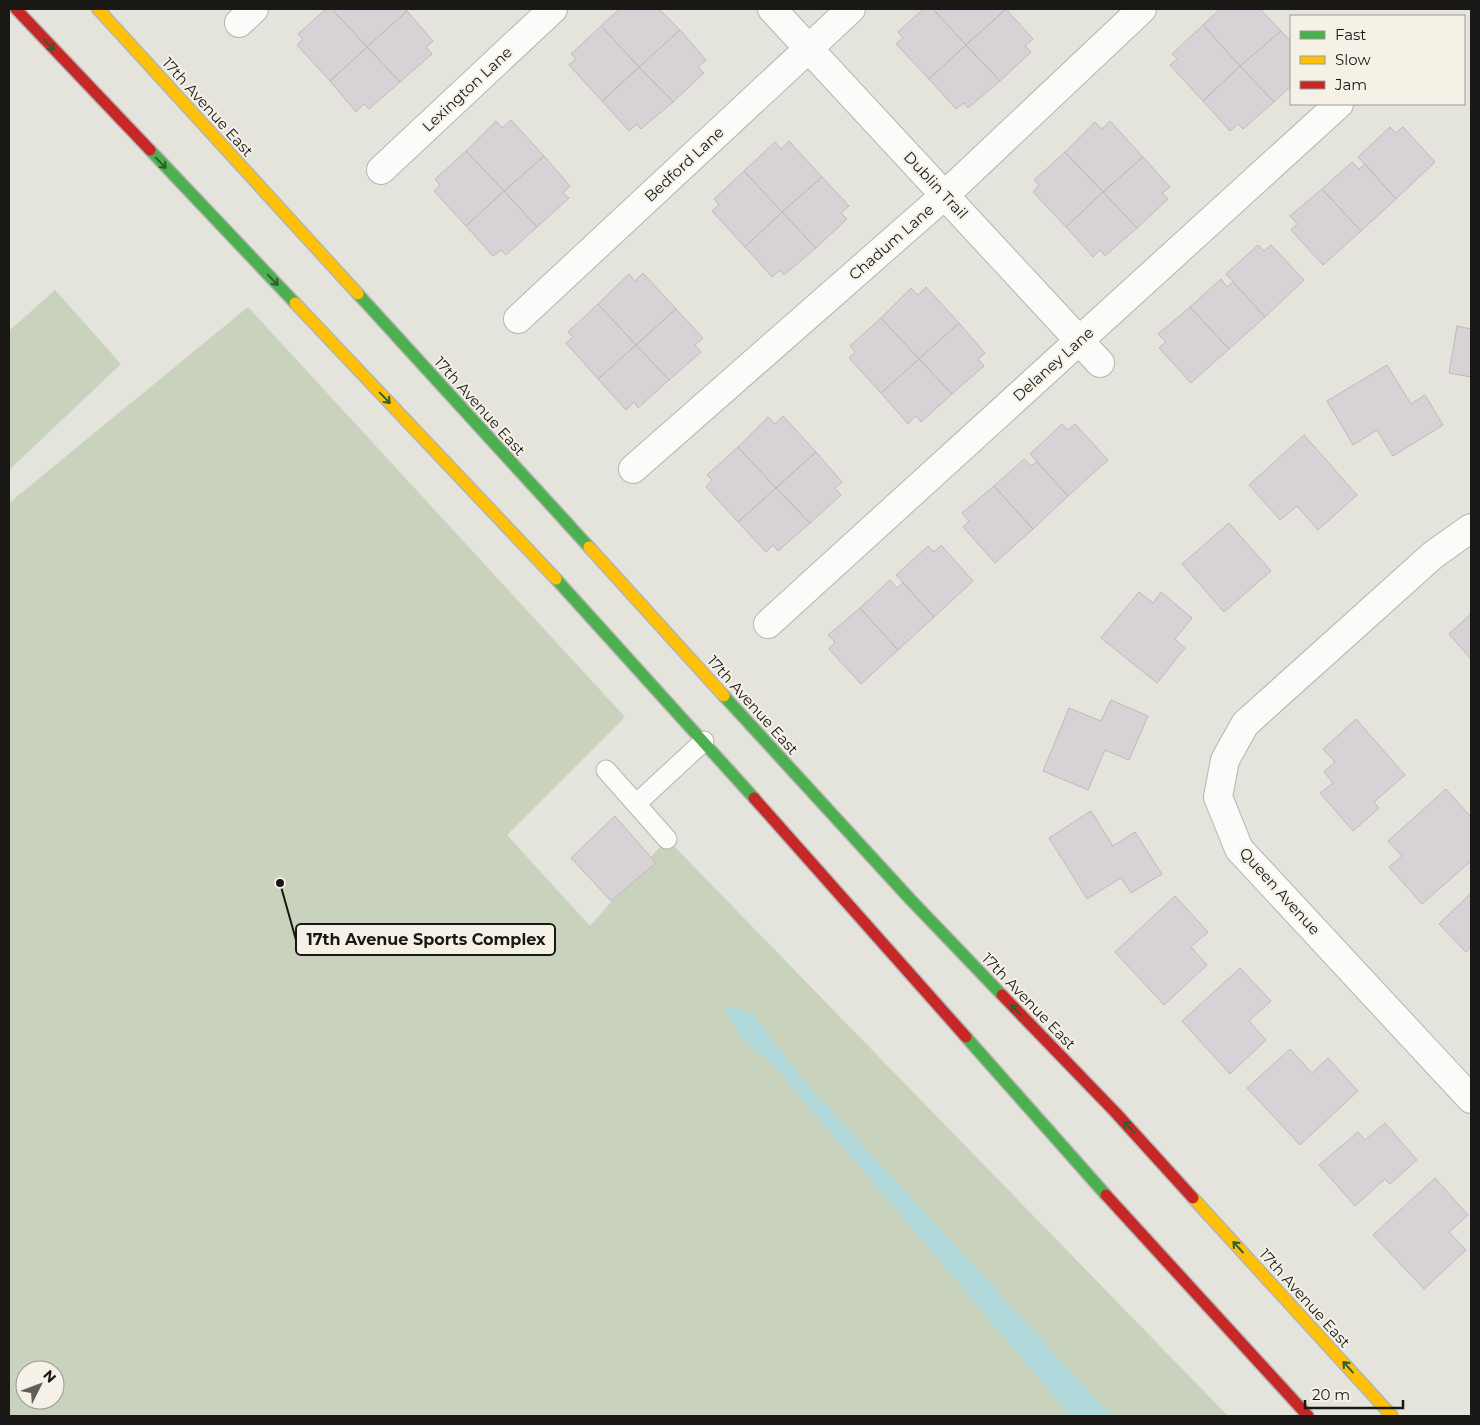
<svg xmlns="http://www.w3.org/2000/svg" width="1480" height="1425" font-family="Montserrat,sans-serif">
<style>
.green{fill:#c8d2bd;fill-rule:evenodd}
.water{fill:#b1d8db}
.building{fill:#d6d2d6;stroke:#bdbbba}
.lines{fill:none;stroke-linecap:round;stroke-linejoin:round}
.lane-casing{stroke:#b5b4af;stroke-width:21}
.street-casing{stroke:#b5b4af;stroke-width:30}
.fast-casing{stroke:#b5b4af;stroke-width:14}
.slow-casing{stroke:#b5b4af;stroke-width:14}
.jam-casing{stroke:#b5b4af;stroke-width:14}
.lane{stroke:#fbfbfa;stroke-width:19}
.street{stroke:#fbfbfa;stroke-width:28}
.fast{stroke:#4caf50;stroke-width:11}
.slow{stroke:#ffc107;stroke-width:11}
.jam{stroke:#c62828;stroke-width:11}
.oneway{stroke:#305c2f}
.labels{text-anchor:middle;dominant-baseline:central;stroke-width:4;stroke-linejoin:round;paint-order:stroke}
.street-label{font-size:15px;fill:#191814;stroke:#f5f1e6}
.leader{fill:none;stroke:#191814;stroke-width:2}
.callout-dot{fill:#191814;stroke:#f5f1e6;stroke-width:2}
.callout{fill:#f5f1e6;stroke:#191814;stroke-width:2}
.callout-label{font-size:16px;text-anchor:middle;font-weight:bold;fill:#191814}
</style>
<rect width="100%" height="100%" fill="#e4e3dc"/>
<path class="green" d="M55 290 121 364 9 470V331Z
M248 307 625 717 507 835 590 926 667 839 1228 1416H9V503ZM25 1370H55V1400H25Z"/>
<path class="water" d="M723 1008 742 1009 753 1014 802 1079 1112 1416 1070 1415 775 1067 742 1038Z"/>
<path class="building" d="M326 9H332L367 47 330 81 297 45 303 39 298 34Z
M332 9H405L407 11 367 47Z
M619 9H659L680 30 639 67 601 26Z
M923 9H933L966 45 929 79 896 44 903 38 898 32Z
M933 9H1006L966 45Z
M1006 9 1033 39 1025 46 1031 52 1000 81 966 45Z
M1220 9H1260L1281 31 1240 66 1203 25Z
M407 11 433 41 426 47 432 54 400 82 367 47Z
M1203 25 1240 66 1203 101 1170 65 1177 59 1172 54Z
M601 26 639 67 602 101 569 65 576 59 571 54Z
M680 30 706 60 698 67 704 73 673 102 639 67Z
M1281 31 1291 42V86L1274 102 1240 66Z
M966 45 1000 81 968 108 964 103 956 109 929 79Z
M367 47 400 82 369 109 364 104 356 112 330 81Z
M1240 66 1274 102 1243 129 1238 124 1230 131 1203 101Z
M639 67 673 102 641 129 637 124 629 131 602 101Z
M511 120 544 156 504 191 466 151 496 121 502 128Z
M1110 121 1143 157 1103 192 1065 152 1095 122 1102 129Z
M1390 127 1396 133 1403 127 1435 162 1396 199 1358 157Z
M789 141 822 177 782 212 744 171 775 142 781 149Z
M466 151 504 191 466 226 434 191 440 185 435 179Z
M1065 152 1103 192 1066 227 1033 192 1039 185 1034 180Z
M544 156 570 186 563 193 569 198 537 227 504 191Z
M1143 157 1170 187 1162 193 1168 199 1137 228 1103 192Z
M1352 162 1359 169 1365 164 1396 199 1361 231 1322 189Z
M744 171 782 212 745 247 712 211 719 205 714 199Z
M822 177 849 206 841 213 847 219 816 248 782 212Z
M1322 189 1361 231 1323 265 1291 230 1297 224 1290 216Z
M504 191 537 227 506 255 501 250 493 256 466 226Z
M1103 192 1137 228 1105 256 1100 250 1093 257 1066 227Z
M782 212 816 248 784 275 780 270 772 277 745 247Z
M1258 245 1264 251 1271 245 1304 280 1265 317 1226 274Z
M643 273 676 309 636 345 598 304 629 274 635 281Z
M1221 279 1227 287 1233 282 1265 317 1229 349 1190 307Z
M926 287 959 323 919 359 881 318 911 288 918 295Z
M598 304 636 345 598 379 566 343 573 337 568 332Z
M1190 307 1229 349 1191 383 1159 348 1166 342 1158 334Z
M676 309 703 338 695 345 701 352 669 380 636 345Z
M881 318 919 359 881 393 849 358 855 352 850 346Z
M959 323 985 353 978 359 984 366 952 394 919 359Z
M1457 326 1471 329V377L1449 373Z
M636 345 669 380 638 408 634 402 626 410 598 379Z
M919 359 952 394 921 422 916 416 908 424 881 393Z
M1387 365 1411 404 1425 395 1443 425 1393 456 1377 430 1353 445 1327 401Z
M783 416 816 452 776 488 738 447 768 417 775 424Z
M1062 424 1068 430 1075 424 1108 460 1068 496 1030 454Z
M1304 435 1357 495 1318 530 1297 506 1280 520 1249 485Z
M738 447 776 488 738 522 706 487 712 480 707 475Z
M816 452 842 482 835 488 841 495 810 523 776 488Z
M1024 459 1031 466 1037 462 1068 496 1033 529 994 486Z
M994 486 1033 529 995 563 963 527 969 521 962 513Z
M776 488 810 523 778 551 773 545 766 552 738 522Z
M1229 523 1271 571 1224 612 1182 564Z
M941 545 973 581 934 617 896 575 928 546 934 552Z
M890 580 897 588 903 583 934 617 898 650 860 608Z
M1139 592 1153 603 1161 592 1192 618 1175 639 1185 648 1157 683 1101 638Z
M860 608 898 650 861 684 829 649 835 642 828 635Z
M1471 614V659L1449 634Z
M1111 700 1148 716 1129 760 1105 750 1088 790 1043 771 1069 708 1101 721Z
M1356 719 1405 775 1374 802 1379 808 1353 831 1320 793 1333 783 1324 772 1335 762 1323 749Z
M1446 789 1471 817V861L1422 904 1389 867 1402 856 1388 841Z
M1091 811 1113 846 1135 832 1162 874 1131 893 1121 878 1087 899 1049 838Z
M615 816 656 863 611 901 571 858Z
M1471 893V947L1466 952 1439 924Z
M1175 896 1208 932 1191 947 1207 965 1164 1005 1115 952Z
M1240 968 1271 1001 1249 1021 1266 1040 1230 1074 1182 1021Z
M1290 1049 1312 1073 1328 1058 1358 1091 1300 1145 1247 1088Z
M1385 1123 1417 1160 1390 1184 1385 1179 1355 1206 1319 1165 1358 1132 1365 1140Z
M1435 1178 1468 1215 1449 1232 1466 1250 1424 1289 1373 1235Z"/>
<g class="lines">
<g class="lane-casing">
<path id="lane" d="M606 770 667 839
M636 804 704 741"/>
</g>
<g class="street-casing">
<path id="street" d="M772 9 1100 363
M239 23 254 9
M381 170 553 9
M518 319 851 9
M633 469 945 195 1142 9
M1471 528 1433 555 1245 724 1225 760 1218 797 1239 849 1471 1099
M768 624 1339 104"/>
</g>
<g class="fast-casing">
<path id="fast" d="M150 150 295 303
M358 294 589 547
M556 579 754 798
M724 696 910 899 1002 995
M966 1037 1106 1195"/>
</g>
<g class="slow-casing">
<path id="slow" d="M98 9 358 294
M295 303 556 579
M589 547 724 696
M1193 1198 1392 1416"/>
</g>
<g class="jam-casing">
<path id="jam" d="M16 9 150 150
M754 798 966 1037
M1002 995 1115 1112 1193 1198
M1106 1195 1308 1416"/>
</g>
<use href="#lane" class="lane"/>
<use href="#street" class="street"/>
<use href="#fast" class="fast"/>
<use href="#slow" class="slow"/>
<use href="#jam" class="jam"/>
</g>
<defs><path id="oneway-shaft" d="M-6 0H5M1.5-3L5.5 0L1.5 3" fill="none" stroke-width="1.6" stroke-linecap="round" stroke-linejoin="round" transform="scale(1.25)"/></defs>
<g class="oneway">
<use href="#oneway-shaft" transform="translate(49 45) rotate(47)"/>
<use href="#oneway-shaft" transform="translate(161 163) rotate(46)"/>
<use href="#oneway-shaft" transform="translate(273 280) rotate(46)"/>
<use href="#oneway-shaft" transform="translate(385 398) rotate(46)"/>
<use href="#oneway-shaft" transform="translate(1016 1010) rotate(-134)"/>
<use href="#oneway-shaft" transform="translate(1129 1127) rotate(-132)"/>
<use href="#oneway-shaft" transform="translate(1238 1247) rotate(-132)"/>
<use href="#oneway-shaft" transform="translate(1348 1367) rotate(-132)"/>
</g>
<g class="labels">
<g class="street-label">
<text transform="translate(467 89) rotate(-43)">Lexington Lane</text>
<text transform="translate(208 107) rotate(48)">17th Avenue East</text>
<text transform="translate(684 164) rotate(-43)">Bedford Lane</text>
<text transform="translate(936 185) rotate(47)">Dublin Trail</text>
<text transform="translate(891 242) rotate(-41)">Chadum Lane</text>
<text transform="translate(1053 364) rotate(-42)">Delaney Lane</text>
<text transform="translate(480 406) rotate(48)">17th Avenue East</text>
<text transform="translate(753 705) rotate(48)">17th Avenue East</text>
<text transform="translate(1280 891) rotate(48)">Queen Avenue</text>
<text transform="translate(1029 1001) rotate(46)">17th Avenue East</text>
<text transform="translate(1305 1298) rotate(48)">17th Avenue East</text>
</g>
</g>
<path class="leader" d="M280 883L296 940"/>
<circle class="callout-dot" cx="280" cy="883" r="5"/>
<rect class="callout" x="296" y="924" width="259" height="31" rx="5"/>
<g class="callout-label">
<text x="426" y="945">17th Avenue Sports Complex</text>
</g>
<rect width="1480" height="1425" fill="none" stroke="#191814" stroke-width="20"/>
<rect x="1290" y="15" width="175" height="90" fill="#f5f1e6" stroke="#9d9a92"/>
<rect x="1300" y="31" width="25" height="8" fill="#4caf50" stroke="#9d9a92"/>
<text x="1335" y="40" font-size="15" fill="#191814">Fast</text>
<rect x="1300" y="56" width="25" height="8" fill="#ffc107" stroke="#9d9a92"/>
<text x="1335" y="65" font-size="15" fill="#191814">Slow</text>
<rect x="1300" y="81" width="25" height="8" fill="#c62828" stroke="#9d9a92"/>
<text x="1335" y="90" font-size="15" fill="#191814">Jam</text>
<g transform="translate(40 1385) rotate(48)"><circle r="24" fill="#f5f1e6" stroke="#9d9a92"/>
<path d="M0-4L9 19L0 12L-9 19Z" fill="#605f5a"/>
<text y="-8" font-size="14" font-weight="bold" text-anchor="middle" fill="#191814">N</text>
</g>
<path d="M1305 1400v8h98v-8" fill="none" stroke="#191814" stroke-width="2.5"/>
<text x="1312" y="1400" font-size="15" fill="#191814" stroke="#f5f1e6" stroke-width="4" paint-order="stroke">20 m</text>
</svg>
